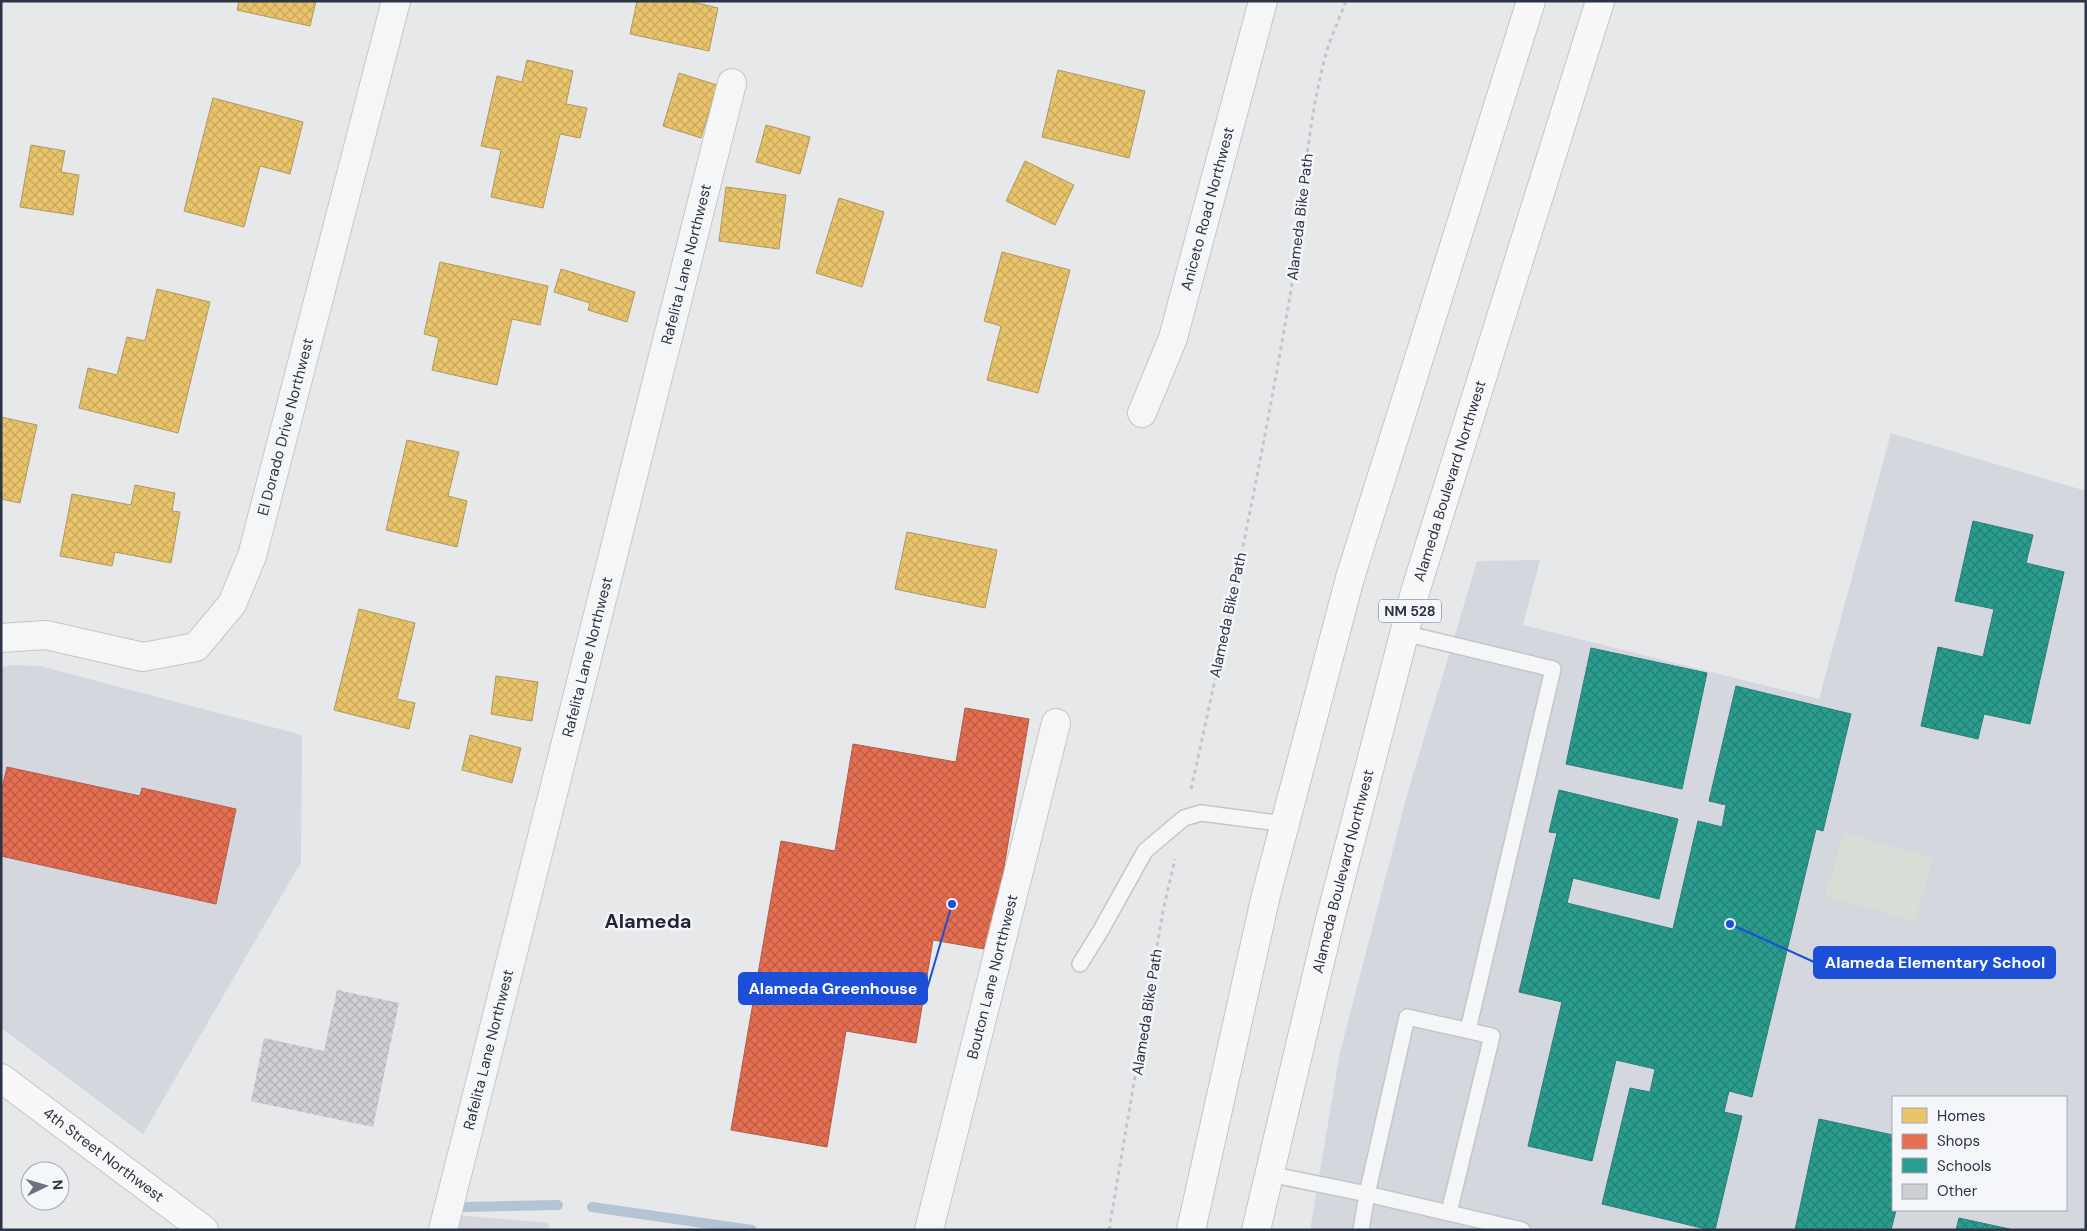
<svg xmlns="http://www.w3.org/2000/svg" width="2087" height="1231" font-family="'DM Sans',sans-serif">
<style>
.built{fill:#d4d7dd;fill-rule:evenodd}
.grass{fill:#d6ded6}
.homes{fill:url(#homes-cross-hatch);stroke:#b0995f}
.shops{fill:url(#shops-cross-hatch);stroke:#af5d4d}
.schools{fill:url(#schools-cross-hatch);stroke:#2a7e79}
.lines{fill:none;stroke-linecap:round;stroke-linejoin:round}
.stream{stroke:#b4c4d5;stroke-width:10}
.building{fill:url(#building-cross-hatch)}
.service-casing{stroke:#c4c6c8;stroke-width:18}
.minor-casing{stroke:#c4c6c8;stroke-width:30}
.secondary-casing{stroke:#c4c6c8;stroke-width:30}
.primary-casing{stroke:#c2c5c8;stroke-width:30}
.path{stroke:#c5c6ca;stroke-width:3;stroke-dasharray:4 4;stroke-linecap:butt}
.service{stroke:#f5f6f7;stroke-width:15}
.minor{stroke:#f5f6f7;stroke-width:28}
.secondary{stroke:#f8f8f8;stroke-width:28}
.primary{stroke:#f8f8f8;stroke-width:28}
.labels{text-anchor:middle;dominant-baseline:central;stroke-width:5;stroke-linejoin:round;paint-order:stroke}
.shield{fill:#f4f6f9;stroke:#676e7b;stroke-width:1}
.shield-label{font-size:14px;font-weight:bold;fill:#2b3445}
.street-label{font-size:15px;fill:#2b3445;stroke:#f4f6f9}
.district-label{font-size:20px;font-weight:bold;fill:#1d2536;stroke:#f4f6f9}
.leader{fill:none;stroke:#1d4ed8;stroke-width:2}
.callout-dot{fill:#1d4ed8;stroke:#f4f6f9;stroke-width:2}
.callout{fill:#1d4ed8;stroke:#1d4ed8;stroke-width:2}
.callout-label{font-size:16px;text-anchor:middle;font-weight:bold;fill:#fff}
</style>
<defs>
<pattern id="homes-cross-hatch" width="8" height="8" patternUnits="userSpaceOnUse" patternTransform="scale(1.25)"><rect width="8" height="8" fill="#e9c46a"/><path d="M0 0l8 8M0 8l8-8" fill="none" stroke="#c8a95d"/></pattern>
<pattern id="shops-cross-hatch" width="8" height="8" patternUnits="userSpaceOnUse" patternTransform="scale(1.25)"><rect width="8" height="8" fill="#e76f51"/><path d="M0 0l8 8M0 8l8-8" fill="none" stroke="#bb5c45"/></pattern>
<pattern id="schools-cross-hatch" width="8" height="8" patternUnits="userSpaceOnUse" patternTransform="scale(1.25)"><rect width="8" height="8" fill="#2a9d8f"/><path d="M0 0l8 8M0 8l8-8" fill="none" stroke="#248177"/></pattern>
<pattern id="building-cross-hatch" width="8" height="8" patternUnits="userSpaceOnUse" patternTransform="scale(1.25)"><rect width="8" height="8" fill="#ced0d3"/><path d="M0 0l8 8M0 8l8-8" fill="none" stroke="#b1b3b6"/></pattern>
</defs>
<rect width="100%" height="100%" fill="#e6e8ea"/>
<path class="built" d="M1891 433 2086 491V1230H1310L1340 1052 1407 795 1477 561 1540 560 1523 625 1819 699ZM1893 1097H2066V1210H1893Z
M15 665 40 666 302 735 301 862 143 1134 1 1028V667Z
M455 1215 549 1223 548 1230H451Z"/>
<path class="grass" d="M1844 832 1933 858 1915 922 1825 896Z"/>
<path class="homes" d="M239 1H316L310 26 237 10Z
M637 1H689L718 8 709 51 630 34Z
M527 60 573 71 566 104 587 108 580 138 560 134 543 208 491 197 501 150 481 146 497 76 522 82Z
M1058 70 1145 91 1129 158 1042 137Z
M679 73 717 85 701 138 663 126Z
M213 98 303 122 290 174 260 166 244 227 184 211Z
M766 125 810 137 800 174 756 162Z
M31 145 65 151 61 172 79 175 73 215 20 207Z
M1025 161 1074 185 1055 225 1006 201Z
M726 187 786 195 779 249 719 241Z
M839 198 884 212 862 287 816 273Z
M1002 252 1070 270 1038 393 987 380 1001 326 984 321Z
M440 262 548 286 540 325 512 319 497 385 432 370 439 338 424 334Z
M561 269 635 292 627 322 588 310 590 303 554 292Z
M157 289 210 302 178 433 79 408 88 368 117 375 127 337 145 341Z
M1 417 37 425 20 503 1 499Z
M407 440 459 452 448 496 467 501 457 547 386 530Z
M135 485 175 493 172 511 180 512 171 563 115 552 112 566 60 556 72 494 131 505Z
M907 532 997 550 985 608 895 589Z
M359 609 415 623 397 699 415 703 409 729 334 710Z
M496 676 538 682 532 721 491 714Z
M470 735 521 748 512 783 462 770Z"/>
<path class="shops" d="M965 708 1029 719 990 950 933 940 916 1043 846 1031 827 1147 731 1130 781 841 835 851 853 744 956 762Z
M7 767 140 796 142 788 236 809 216 904 1 856V792Z"/>
<path class="schools" d="M1973 521 2033 535 2026 563 2064 572 2030 724 1984 714 1978 739 1921 726 1938 647 1983 657 1994 609 1955 601Z
M1591 648 1707 673 1682 789 1566 764Z
M1736 686 1851 714 1823 831 1816 829 1752 1097 1729 1091 1724 1112 1742 1116 1715 1230H1710L1602 1204 1630 1088 1650 1092 1655 1069 1616 1060 1592 1161 1528 1146 1562 1002 1519 992 1557 833 1549 832 1559 790 1678 819 1659 899 1573 878 1567 903 1673 929 1698 821 1722 827 1726 805 1709 801Z
M1819 1119 1893 1135V1210H1896L1891 1230H1795Z
M1959 1218 2014 1230H1956Z"/>
<g class="lines">
<path class="stream" d="M464 1207 558 1205
M592 1207 752 1230"/>
</g>
<path class="building" d="M337 990 399 1003 373 1127 251 1101 264 1038 324 1051Z"/>
<g class="lines">
<g class="service-casing">
<path id="service" d="M1404 633 1553 669 1468 1030
M1080 964 1101 930 1145 851 1184 818 1201 813 1285 824
M1269 1174 1367 1194 1407 1017 1492 1036 1449 1212
M1361 1230 1367 1194 1522 1230"/>
</g>
<g class="minor-casing">
<g id="minor">
<path id="s1" d="M1142 413 1173 338 1263 1"/>
<path id="s2" d="M1 638 46 635 143 657 196 647 232 604 252 556 396 1"/>
<path id="s3" d="M443 1230 732 83"/>
<path id="s4" d="M929 1230 1056 723"/>
</g>
</g>
<g class="secondary-casing">
<g id="secondary">
<path id="s5" d="M1 1078 204 1230"/>
</g>
</g>
<g class="primary-casing">
<g id="primary">
<path d="M1191 1230 1266 895 1350 578 1531 1"/>
<path id="s6" d="M1256 1230 1330 920 1415 592 1600 1"/>
</g>
</g>
<path class="path" d="M1191 789C1227 628 1261 465 1289 302 1303 219 1304 132 1327 50 1332 34 1340 17 1346 1
M1109 1230 1163 911 1175 859"/>
<use href="#service" class="service"/>
<use href="#minor" class="minor"/>
<use href="#secondary" class="secondary"/>
<use href="#primary" class="primary"/>
</g>
<g class="labels">
<rect class="shield" x="1379" y="599.5" width="62" height="23" rx="4"/>
<g class="shield-label">
<text x="1410" y="611">NM 528</text>
</g>
<g class="street-label">
<text stroke="none"><textPath href="#s1" startOffset="215">Aniceto Road Northwest</textPath></text>
<text transform="translate(1300 217) rotate(-83)">Alameda Bike Path</text>
<text stroke="none"><textPath href="#s3" startOffset="996">Rafelita Lane Northwest</textPath></text>
<text stroke="none"><textPath href="#s2" startOffset="440">El Dorado Drive Northwest</textPath></text>
<text stroke="none"><textPath href="#s6" startOffset="774">Alameda Boulevard Northwest</textPath></text>
<text transform="translate(1228 615) rotate(-78)">Alameda Bike Path</text>
<text stroke="none"><textPath href="#s3" startOffset="591">Rafelita Lane Northwest</textPath></text>
<text stroke="none"><textPath href="#s6" startOffset="369">Alameda Boulevard Northwest</textPath></text>
<text stroke="none"><textPath href="#s4" startOffset="261">Bouton Lane Nortthwest</textPath></text>
<text transform="translate(1147 1012) rotate(-81)">Alameda Bike Path</text>
<text stroke="none"><textPath href="#s3" startOffset="186">Rafelita Lane Northwest</textPath></text>
<text stroke="none"><textPath href="#s5" startOffset="128">4th Street Northwest</textPath></text>
</g>
<g class="district-label">
<text x="648" y="921">Alameda</text>
</g>
</g>
<path class="leader" d="M1730 924L1814 962M952 904L927 989"/>
<g class="callout-dot">
<circle cx="1730" cy="924" r="5"/>
<circle cx="952" cy="904" r="5"/>
</g>
<g class="callout">
<rect x="1814" y="947" width="241" height="31" rx="5"/>
<rect x="739" y="973" width="188" height="31" rx="5"/>
</g>
<g class="callout-label">
<text x="1935" y="968">Alameda Elementary School</text>
<text x="833" y="994">Alameda Greenhouse</text>
</g>
<rect width="2087" height="1231" fill="none" stroke="#2b3445" stroke-width="5"/>
<rect x="1892" y="1096" width="175" height="115" fill="#f4f6f9" stroke="#a4a8b1"/>
<rect x="1902" y="1108" width="25" height="15" fill="#e9c46a" stroke="#a4a8b1"/>
<text x="1937" y="1121" font-size="15" fill="#2b3445">Homes</text>
<rect x="1902" y="1134" width="25" height="15" fill="#e76f51" stroke="#a4a8b1"/>
<text x="1937" y="1146" font-size="15" fill="#2b3445">Shops</text>
<rect x="1902" y="1158" width="25" height="15" fill="#2a9d8f" stroke="#a4a8b1"/>
<text x="1937" y="1171" font-size="15" fill="#2b3445">Schools</text>
<rect x="1902" y="1184" width="25" height="15" fill="#ced0d3" stroke="#a4a8b1"/>
<text x="1937" y="1196" font-size="15" fill="#2b3445">Other</text>
<g transform="translate(45 1186) rotate(85)"><circle r="24" fill="#f4f6f9" stroke="#a4a8b1"/>
<path d="M0-4L9 19L0 12L-9 19Z" fill="#6c737f"/>
<text y="-8" font-size="14" font-weight="bold" text-anchor="middle" fill="#2b3445">N</text>
</g>
</svg>
